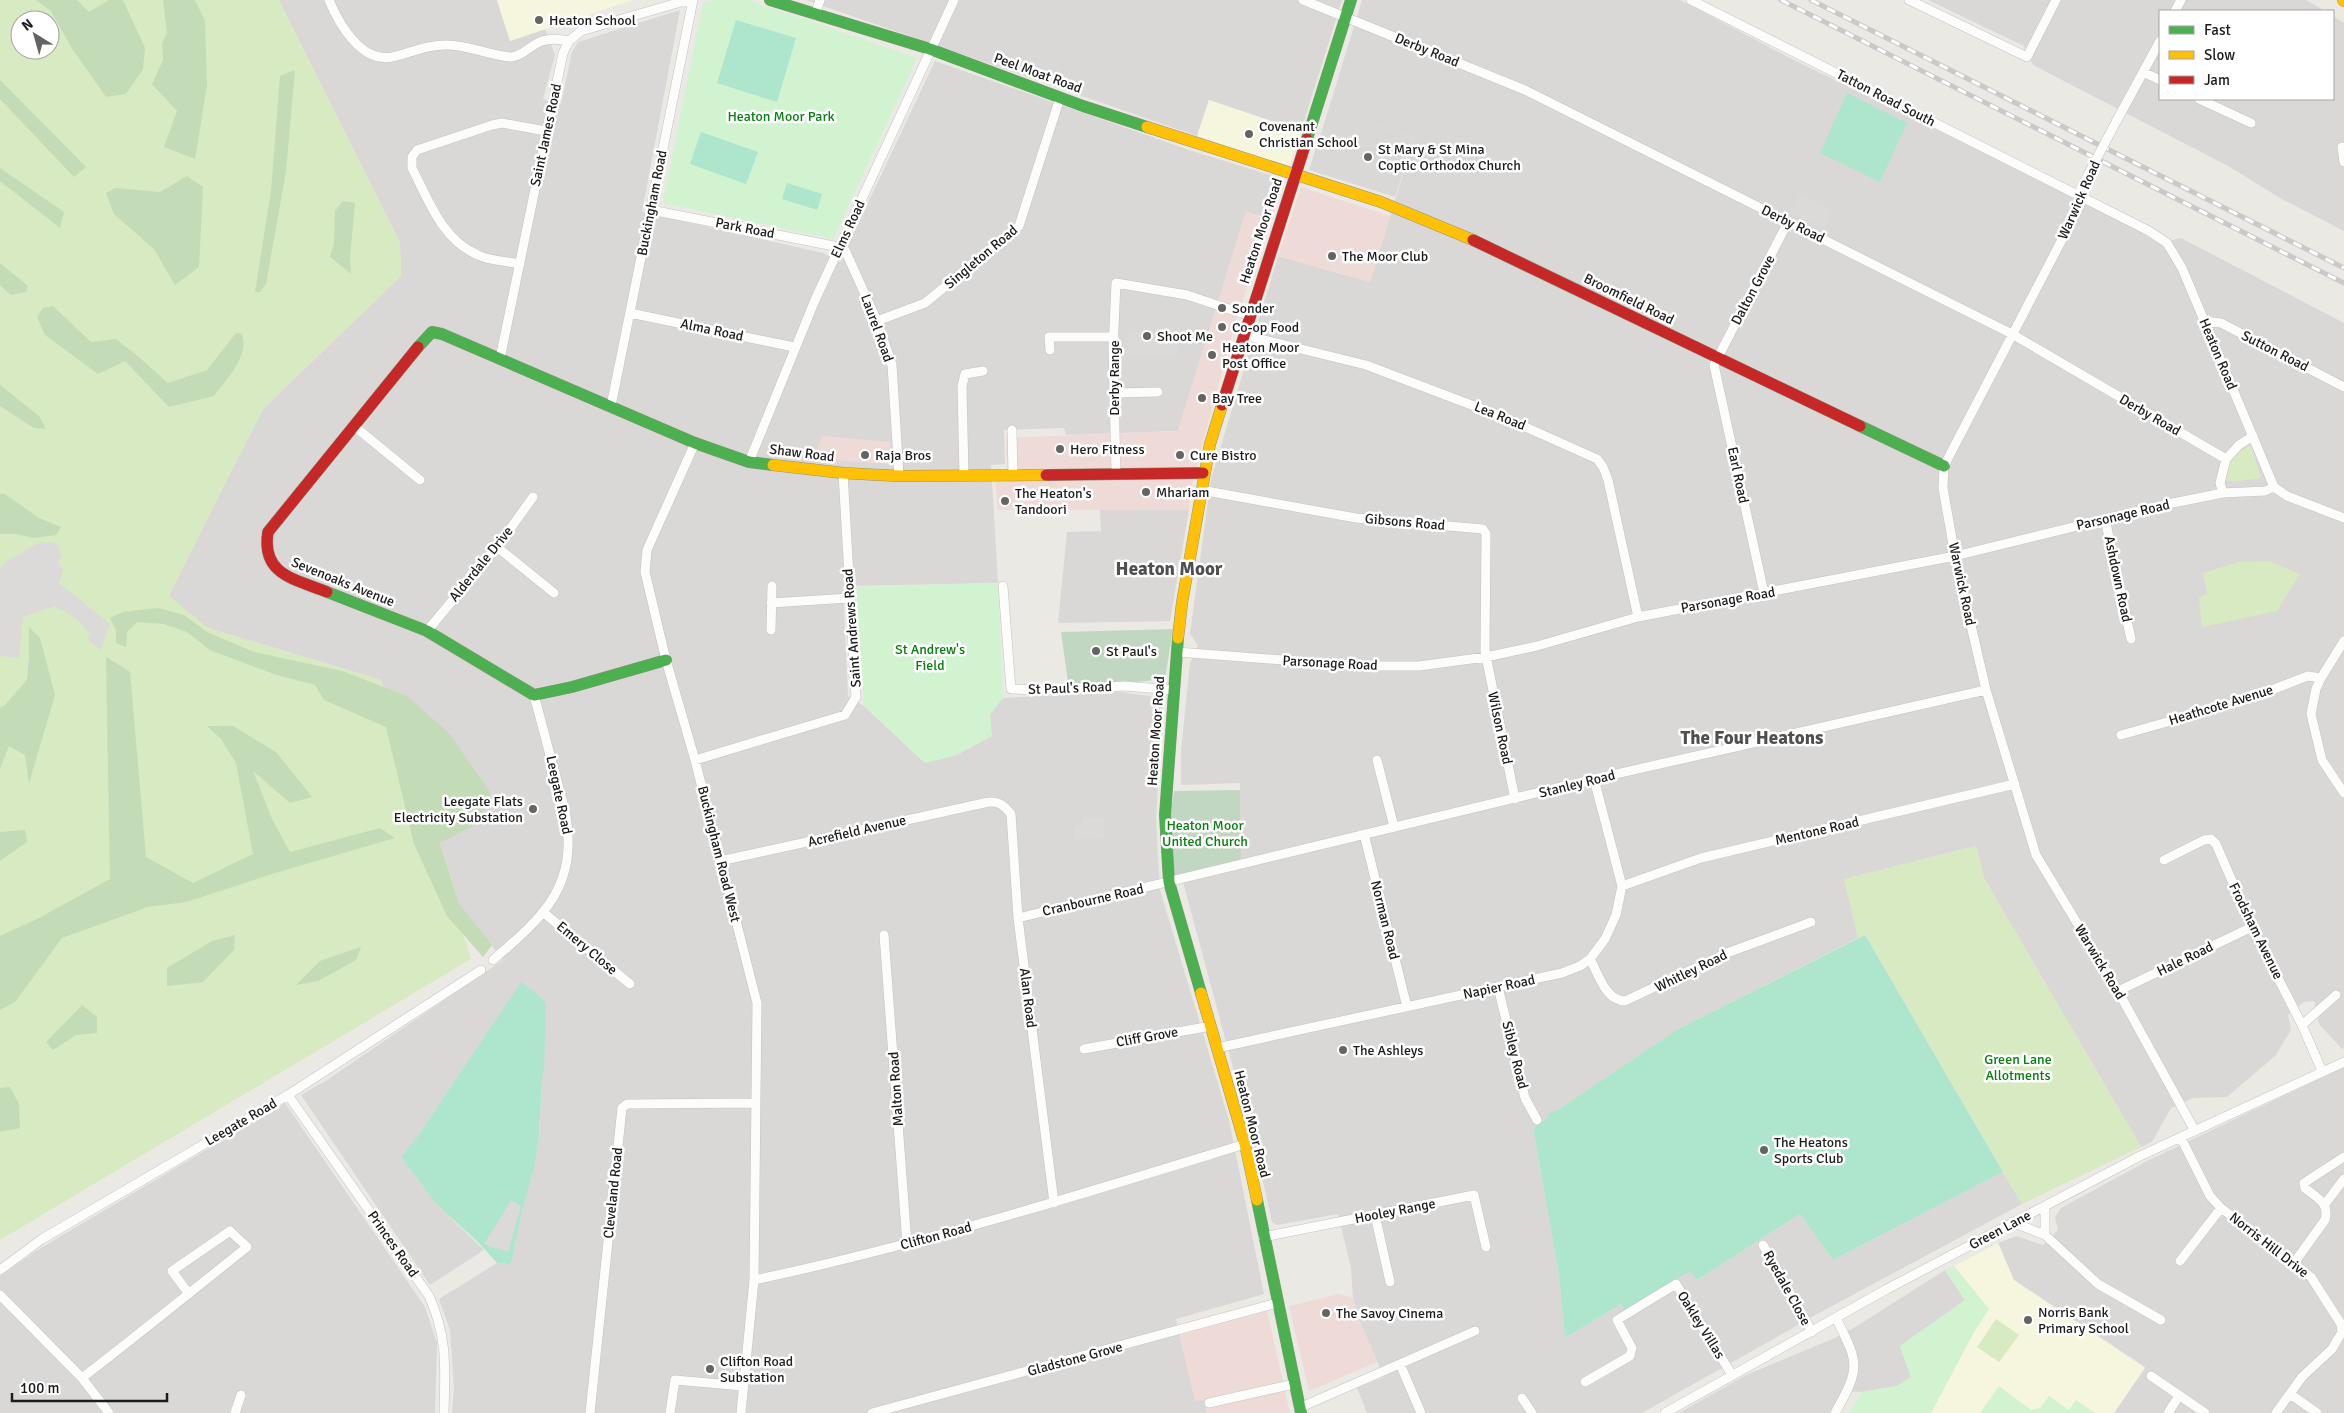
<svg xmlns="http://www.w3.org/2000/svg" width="2344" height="1413" font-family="Signika,sans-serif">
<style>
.residential{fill:#dad8d6}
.commercial{fill:#eedbd8}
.education{fill:#f6f5de}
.religious{fill:#d9d8d6}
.grass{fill:#d7eac1;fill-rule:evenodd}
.forest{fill:#c4dbb8}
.cemetery{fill:#c2d7c2}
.park{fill:#d1f3d0}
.pitch{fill:#ade5cd}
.parking{fill:#dbdad8}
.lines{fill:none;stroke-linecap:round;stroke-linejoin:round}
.street-casing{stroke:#c3c2c0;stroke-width:10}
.fast-casing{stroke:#93957c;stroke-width:12}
.slow-casing{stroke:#93957c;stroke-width:12}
.jam-casing{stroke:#93957c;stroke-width:12}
.street{stroke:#fcfcfb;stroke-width:9}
.fast{stroke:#4caf50;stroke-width:11}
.slow{stroke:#ffc107;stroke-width:11}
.jam{stroke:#c62828;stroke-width:11}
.rail-casing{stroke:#c9c9c8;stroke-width:5}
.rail{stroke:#fff;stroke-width:3;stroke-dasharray:9;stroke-linecap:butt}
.street-bridge-casing{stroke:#c3c2c0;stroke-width:10;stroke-linecap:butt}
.street-bridge{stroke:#fcfcfb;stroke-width:9}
.poi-dot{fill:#646462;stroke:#fff;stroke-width:2}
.labels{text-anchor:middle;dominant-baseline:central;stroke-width:5;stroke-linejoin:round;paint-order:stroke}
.poi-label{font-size:14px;fill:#1c1c1c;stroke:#fff;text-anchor:start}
.street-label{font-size:14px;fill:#1c1c1c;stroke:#fff}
.park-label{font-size:14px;fill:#067e10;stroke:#fff}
.district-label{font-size:19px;font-weight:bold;fill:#4f4f4f;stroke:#fff}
</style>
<rect width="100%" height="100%" fill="#ebe9e4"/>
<path class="residential" d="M279 0H497L510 41 545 29 555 55 543 99 561 104 572 52 578 42 680 10 642 212 823 253 840 262 935 61 1192 151 1283 179 1271 219 1246 212 1178 431 1066 435 1064 428 1004 430 1005 464 991 465 998 583 843 586 848 696 864 706 925 763 990 714 1003 698 1121 692 1163 698 1156 819 1160 890 1229 1120 1264 1294 1176 1319 1195 1400H1204L1207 1413H452L454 1387 450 1330 439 1299 497 1263 511 1264 523 1206 534 1170 539 1136 542 1077 544 1070V1000L521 983 417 1137 401 1157 437 1205 484 1250 430 1285 301 1095 327 1080 503 960 459 903 440 842 479 822 407 696 384 688 381 680 208 628 168 596 263 409 401 276 400 243Z
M806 0H1342L1301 131 1209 100 1197 136Z
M1362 0H1680L1790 58 2124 222 2158 243 2181 238 2344 323V1048L2342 1049 2319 1024 2314 1001 2304 1002 2288 1015 2291 1030 2275 1056 2227 1097 2193 1098 2171 1108 2152 1142 2141 1147 1984 878 1976 846 1845 879 1858 938 1678 1029 1559 1109 1547 1114 1549 1117 1533 1128 1559 1275 1565 1338 1621 1304 1626 1310 1690 1270 1697 1280 1800 1214 1833 1260 2003 1172 2022 1204 1821 1312 1642 1413H1367L1357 1388 1384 1377 1358 1318 1353 1298 1351 1268 1338 1214 1277 1225 1272 1222 1259 1164 1183 882 1241 861 1240 783 1181 785V751L1190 663 1198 645 1190 634 1211 479 1278 256 1370 282 1414 138 1328 111Z
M1928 0H2306L2325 11H2160V99H2333V16L2344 23V231L2280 198 2228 166 2033 65 2024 46Z
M1100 509 1189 510 1170 621 1058 623 1067 532 1101 531Z
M2344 1067V1413H2114L2145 1367 2014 1280 1998 1243 2016 1236 2043 1245 2058 1230 2055 1217 2061 1208 2149 1160Z
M285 1103 425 1307 437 1343 435 1413H0V1276L36 1251Z
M1945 1270 1965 1300 1900 1346 1911 1377 1897 1386 1862 1392 1844 1391 1832 1413H1679L1746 1375 1837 1337 1857 1326Z"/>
<path class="commercial" d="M1301 187 1390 216 1370 282 1278 256Z
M1246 212 1271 219 1237 317 1200 453 1190 494 1189 510H998L995 475H1007L1006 438 1178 431Z
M822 436 890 442 888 464 814 459Z
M1338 1294 1353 1298 1358 1318 1377 1362 1309 1391 1289 1306Z
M1267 1311 1290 1413H1207L1204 1400 1195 1401 1180 1335Z"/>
<path class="education" d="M497 0H633L510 41Z
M1209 100 1301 131 1289 167 1197 136Z
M1998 1243 2014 1280 2145 1368 2114 1413H1931L1974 1332 1989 1309 1954 1266Z"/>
<path class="religious" d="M1328 111 1414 138 1395 197 1309 170Z"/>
<path class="grass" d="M0 0H279L400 243 401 276 263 409 169 596 208 628 381 680 471 959 0 1240ZM20 20H50V50H20Z
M2251 445 2261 478 2232 482 2226 480C2224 463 2237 452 2251 445Z
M2269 561 2300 574 2277 611 2202 627 2199 597 2207 594 2203 573 2239 562Z
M1976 846 1984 878 2141 1147 2022 1204 1865 935 1858 938 1844 879Z
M1996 1319 2019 1335 1999 1362 1977 1347Z"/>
<path class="forest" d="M36 0H77L89 12 109 0H123L145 48 143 69 126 94 106 97 71 47 51 11Z
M163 0H195L205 21 207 85 195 159 164 147 177 111 152 84 163 60 162 43 167 33Z
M295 70 286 171 266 284 260 292H255L271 191 280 76Z
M0 80 86 167 74 177 0 99Z
M0 168 64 212 60 228 0 181Z
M187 176 203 187 199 267 175 285 154 249 114 214 106 193 115 188 160 192Z
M343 201 355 203 350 258 351 274 330 257 334 243 335 211Z
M0 263 28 286 26 292 11 295 0 285Z
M53 306 91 342 116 339 140 358 168 383 207 370 236 333 242 334C249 358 227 378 214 396L169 407 125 361 98 374 45 335 37 317 43 308Z
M0 385 39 416 46 429 34 428 0 406Z
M5 494 39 518 61 527 56 535 34 538 16 534H0V494Z
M158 608 184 615 207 632 254 652 342 671 407 696 449 733 490 792 480 822 440 843 459 903 492 945 483 957 447 916 414 844 386 727 324 700 315 685 277 675 210 650 187 632 164 624 137 622 127 632 126 647 116 643V630L110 618 123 612Z
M29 627 40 638 55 695 29 783 25 755 9 746 0 769V707L4 706 27 680 29 658Z
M106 657 130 672 146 857 193 883 253 854 236 763 221 739 207 726H233L276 752 312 797 290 803 253 771 272 819 290 852 380 828 395 838 275 873 186 902 148 907 62 938 15 1002 0 1010V936L37 919 110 879Z
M25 830 27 842 0 861V832Z
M235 935 234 950 203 982 167 986V968L212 941Z
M361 947 356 960 318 981 296 985 320 961Z
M82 1005 97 1017V1033L76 1035 53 1050 46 1042Z
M10 1087 19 1104 20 1128 0 1132V1088Z"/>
<path class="cemetery" d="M1173 629 1165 679 1069 689 1061 632Z
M1240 790 1241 861 1172 876 1170 818 1174 791Z"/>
<path class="park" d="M714 0H748L917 58 833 239 663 203 703 3Z
M998 583 1003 698 990 714 992 736 957 755 925 763 864 706 854 587Z
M1954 1266 1989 1309 1974 1332 1931 1413H1849L1862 1392 1897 1386 1911 1377 1900 1346 1965 1300 1945 1270Z
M1999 1386 2031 1410 2040 1408 2049 1396 2069 1410 2076 1400 2095 1413H1980Z"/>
<path class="pitch" d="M736 20 796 38 777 102 717 83Z
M1847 93 1907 123 1880 182 1820 153Z
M701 132 758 152 746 184 690 164Z
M787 183 822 194 817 210 782 199Z
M1865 935 2003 1172 1833 1260 1800 1214 1697 1280 1690 1271 1625 1310 1621 1304 1565 1338 1559 1275 1533 1128 1549 1117 1547 1114 1559 1109 1678 1029Z
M521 982 544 1000 546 1007 544 1070 542 1077 539 1136 534 1170 523 1207 511 1264 497 1263 478 1242 437 1205 401 1157 417 1137Z"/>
<path class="parking" d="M1800 194 1832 211 1823 228 1790 212Z
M1128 332H1143V341L1151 340V332H1169V341H1178L1177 355H1128Z
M52 542 58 545 62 557 57 562 63 569 59 583 110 624 101 650 87 639 90 634 78 620 55 606 23 617 19 658 0 656V568L4 563 38 543Z
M1082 818H1104V838L1074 839V826L1082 825Z
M511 1200 521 1206 508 1252 484 1244Z"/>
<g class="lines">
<g class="street-casing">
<path id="street" d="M329 0C339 24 361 63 392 57 410 53 429 44 448 45 468 45 495 57 512 57 523 56 532 44 542 41 551 38 560 39 569 41
M1303 0 1525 90 2012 334 2226 459 2239 445 2253 436
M1691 0 2149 231 2167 243 2182 268 2274 487 2287 496 2344 518
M1909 0 2027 57 2056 0
M2175 11 2181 0
M815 15 820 0
M2145 73 2160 80
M2199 99 2251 123
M2116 122 2160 41
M2342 147 2344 162
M2081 188 2080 205 1944 466 1943 488 1955 556 1986 690 2036 855 2118 991 2195 1131
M651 210 839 247 845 250 877 321 892 365 899 476
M520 264C507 261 490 261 478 255 442 240 429 201 412 168V157L417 150 492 125 502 123 546 131
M630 313 794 347
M877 321 925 303 1019 226 1060 98
M2204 321 2221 323 2344 387
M1244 335 1366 365 1503 417 1597 459 1603 467 1608 480 1638 617
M1050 350 1049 337H1114
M500 359 563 53 569 41 581 31 681 2H693
M1114 393 1158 392
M611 406 693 0
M354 426 420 480
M1012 430 1013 474
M695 443 647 550 645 572 666 660 695 760 757 1003 754 1280
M749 462 815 300 954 0
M1116 472 1113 349 1116 283 1187 295 1250 316
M964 475 962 386 965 374 983 371
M1201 490 1356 518 1483 529 1486 534 1485 651 1515 799
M2223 493 2220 483 2226 459
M2105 519 2131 639
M497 547 554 593
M1003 586 1011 689 1043 690 1125 686 1173 690
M1764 593 1714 365 1788 222
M771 603 849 598
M771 630 772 586
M427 631 497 547 533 497
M2344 641 2321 678 2316 689 2311 714 2322 760 2344 793
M1177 652 1362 666H1419L1486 657 1537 646 1638 617 1955 556 2163 505 2223 493 2265 491 2274 487
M2121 735 2242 701 2308 676 2321 678
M695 760 845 715 856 697 843 473
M1377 760 1394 827
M1364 834 1407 1007
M2164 860 2204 840 2211 839 2216 844 2252 927 2302 1025 2322 1071
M720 861 984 803C997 800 1003 804 1011 814L1018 918 1054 1203
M1622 886 1701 858 2015 784
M544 913 630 984
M1018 918 1594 779 1986 690
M884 935 907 1244
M1590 959C1599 975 1605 1000 1625 1001L1727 953 1811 922
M493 960C545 915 579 886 565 811L534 695
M1498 987 1525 1098 1537 1120
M2118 991 2252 927
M2302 1025 2336 995
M1217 1048 1562 973 1580 966 1590 959 1605 939 1616 915 1622 886 1594 779
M1084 1049 1211 1026
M288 1095 429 1296C448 1338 445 1368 444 1413
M2181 1138 2210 1196 2221 1208 2311 1277 2341 1324 2342 1332 2332 1349 2302 1377 2276 1413
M2325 1204 2344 1179
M2045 1206V1235
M1375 1215 1390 1282
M2012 1222 2045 1235 2098 1284 2161 1320
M1263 1237 1474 1195 1486 1247
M1763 1245 1812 1332
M2180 1261 2221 1208
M2294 1263 2325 1220C2330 1203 2317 1198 2305 1188L2304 1183 2344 1157
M0 1270 42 1239 288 1095 481 970
M0 1295 82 1378 109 1413
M1400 1364 1421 1413
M2151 1376 2205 1413
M82 1378C138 1335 192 1291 247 1247L230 1231 172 1271 189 1294
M1585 1382 1630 1356 1632 1348 1617 1320 1676 1284 1732 1375
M2290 1394 2317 1413
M1522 1398 1532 1413
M1209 1403 1294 1384
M1299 1408 1475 1331
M235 1413 241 1395
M590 1413 622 1108 627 1104 756 1103
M670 1413 675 1380 743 1386
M741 1413 754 1280C920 1245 1082 1194 1245 1144
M872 1413 1277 1303
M1665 1413 1887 1289 2140 1156 2344 1062
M1835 1413C1861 1367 1859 1364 1836 1318
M2168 1413 2179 1396"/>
</g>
<g class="fast-casing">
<path id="fast" d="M770 0 930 49 1083 106 1147 127
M1307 139 1351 0
M418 347 432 332 442 334 695 443 749 462 773 465
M1860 426 1944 466
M327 592 427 631 534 695 572 687 666 660
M1178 638 1165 815 1169 882 1201 993
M1257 1200 1301 1413"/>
</g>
<g class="slow-casing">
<path id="slow" d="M2343 0 2344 1
M1147 127 1381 202 1473 240
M773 465 843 473 899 476 1046 475
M1178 638 1182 603 1210 444 1222 405
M1201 993 1245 1144 1257 1200"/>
</g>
<g class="jam-casing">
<path id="jam" d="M1473 240 1860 426
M1222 405 1307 139
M1046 475 1203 473
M327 592C295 579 261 575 268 532L418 347"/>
</g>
<use href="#street" class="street"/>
<use href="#fast" class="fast"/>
<use href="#slow" class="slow"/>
<use href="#jam" class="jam"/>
<g class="rail-casing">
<path id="rail" d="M1781 0 2344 283
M1811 0 2344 268"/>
</g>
<use href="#rail" class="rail"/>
<g class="street-bridge-casing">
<path id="street-bridge" d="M2081 188 2116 122"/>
</g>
<use href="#street-bridge" class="street-bridge"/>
</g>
<g class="poi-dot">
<circle cx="539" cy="20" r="5"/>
<circle cx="1249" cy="134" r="5"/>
<circle cx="1368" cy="157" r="5"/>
<circle cx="1332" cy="256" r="5"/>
<circle cx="1222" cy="308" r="5"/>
<circle cx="1222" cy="327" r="5"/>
<circle cx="1147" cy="336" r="5"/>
<circle cx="1212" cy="355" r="5"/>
<circle cx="1202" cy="398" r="5"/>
<circle cx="1060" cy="449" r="5"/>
<circle cx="865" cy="455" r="5"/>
<circle cx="1180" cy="455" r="5"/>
<circle cx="1146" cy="492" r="5"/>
<circle cx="1005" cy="501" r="5"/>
<circle cx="1096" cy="651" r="5"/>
<circle cx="533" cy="809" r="5"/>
<circle cx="1343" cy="1050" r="5"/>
<circle cx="1764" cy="1150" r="5"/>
<circle cx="1326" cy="1313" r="5"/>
<circle cx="2028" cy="1320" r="5"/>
<circle cx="710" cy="1369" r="5"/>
</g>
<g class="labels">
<g class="poi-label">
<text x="549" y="20">Heaton School</text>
<text x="1259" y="126">Covenant<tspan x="1259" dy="16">Christian School</tspan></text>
<text x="1378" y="149">St Mary &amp; St Mina<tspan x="1378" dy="16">Coptic Orthodox Church</tspan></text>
<text x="1342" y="256">The Moor Club</text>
<text x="1232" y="308">Sonder</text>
<text x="1232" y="327">Co-op Food</text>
<text x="1157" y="336">Shoot Me</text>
<text x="1222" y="347">Heaton Moor<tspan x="1222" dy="16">Post Office</tspan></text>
<text x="1212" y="398">Bay Tree</text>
<text x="1070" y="449">Hero Fitness</text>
<text x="875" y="455">Raja Bros</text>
<text x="1190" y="455">Cure Bistro</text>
<text x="1156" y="492">Mhariam</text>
<text x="1015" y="493">The Heaton's<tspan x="1015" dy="16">Tandoori</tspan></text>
<text x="1106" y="651">St Paul's</text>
<text x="523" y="801" text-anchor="end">Leegate Flats<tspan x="523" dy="16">Electricity Substation</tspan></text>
<text x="1353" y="1050">The Ashleys</text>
<text x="1774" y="1142">The Heatons<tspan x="1774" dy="16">Sports Club</tspan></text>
<text x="2038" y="1312">Norris Bank<tspan x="2038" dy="16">Primary School</tspan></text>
<text x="1336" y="1313">The Savoy Cinema</text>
<text x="720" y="1361">Clifton Road<tspan x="720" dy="16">Substation</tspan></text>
</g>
<g class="street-label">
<text transform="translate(1427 50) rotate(22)">Derby Road</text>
<text transform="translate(1038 73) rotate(20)">Peel Moat Road</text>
<text transform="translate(1886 98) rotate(27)">Tatton Road South</text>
<text transform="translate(546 135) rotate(-78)">Saint James Road</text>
<text transform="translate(2079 200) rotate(-66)">Warwick Road</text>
<text transform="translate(652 203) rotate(-79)">Buckingham Road</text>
<text transform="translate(1793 224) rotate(26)">Derby Road</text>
<text transform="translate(745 228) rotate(11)">Park Road</text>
<text transform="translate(848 229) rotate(-65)">Elms Road</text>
<text transform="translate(1261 231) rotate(-72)">Heaton Moor Road</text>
<text transform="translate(981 257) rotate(-40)">Singleton Road</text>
<text transform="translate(1753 290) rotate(-62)">Dalton Grove</text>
<text transform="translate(1629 299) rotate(26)">Broomfield Road</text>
<text transform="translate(877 328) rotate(70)">Laurel Road</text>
<text transform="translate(712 330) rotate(12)">Alma Road</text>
<text transform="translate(2275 351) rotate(27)">Sutton Road</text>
<text transform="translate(2218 354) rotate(67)">Heaton Road</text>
<text transform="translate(1114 378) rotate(-90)">Derby Range</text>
<text transform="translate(2150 415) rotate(30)">Derby Road</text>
<text transform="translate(1500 416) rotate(22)">Lea Road</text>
<text transform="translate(802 453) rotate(7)">Shaw Road</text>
<text transform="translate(1738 475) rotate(78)">Earl Road</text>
<text transform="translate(2123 515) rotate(-13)">Parsonage Road</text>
<text transform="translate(1405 522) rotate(5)">Gibsons Road</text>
<text transform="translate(481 564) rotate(-51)">Alderdale Drive</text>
<text transform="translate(2118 579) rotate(78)">Ashdown Road</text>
<text transform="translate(343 582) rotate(22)">Sevenoaks Avenue</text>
<text transform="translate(1962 584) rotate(78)">Warwick Road</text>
<text transform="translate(1728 600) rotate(-10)">Parsonage Road</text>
<text transform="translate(852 628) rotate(-94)">Saint Andrews Road</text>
<text transform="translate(1330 663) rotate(3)">Parsonage Road</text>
<text transform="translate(1070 688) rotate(-2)">St Paul's Road</text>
<text transform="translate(2221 705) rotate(-17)">Heathcote Avenue</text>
<text transform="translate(1500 728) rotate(78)">Wilson Road</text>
<text transform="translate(1156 731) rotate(-86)">Heaton Moor Road</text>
<text transform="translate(1577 784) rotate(-14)">Stanley Road</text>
<text transform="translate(559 795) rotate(78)">Leegate Road</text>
<text transform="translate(857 831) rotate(-13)">Acrefield Avenue</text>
<text transform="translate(1817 831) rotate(-13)">Mentone Road</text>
<text transform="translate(719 854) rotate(76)">Buckingham Road West</text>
<text transform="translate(1093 900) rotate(-13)">Cranbourne Road</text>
<text transform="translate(1385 920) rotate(76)">Norman Road</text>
<text transform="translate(2256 931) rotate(64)">Frodsham Avenue</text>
<text transform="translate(587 948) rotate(40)">Emery Close</text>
<text transform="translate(2185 959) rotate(-26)">Hale Road</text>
<text transform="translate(2100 962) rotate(59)">Warwick Road</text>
<text transform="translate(1691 971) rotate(-26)">Whitley Road</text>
<text transform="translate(1499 987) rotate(-12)">Napier Road</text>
<text transform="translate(1028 998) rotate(83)">Alan Road</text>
<text transform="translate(1147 1037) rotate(-10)">Cliff Grove</text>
<text transform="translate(1515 1055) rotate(76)">Sibley Road</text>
<text transform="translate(896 1089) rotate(-94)">Malton Road</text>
<text transform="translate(241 1122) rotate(-30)">Leegate Road</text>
<text transform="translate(1252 1124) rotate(76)">Heaton Moor Road</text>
<text transform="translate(613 1193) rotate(-84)">Cleveland Road</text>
<text transform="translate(1395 1211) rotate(-11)">Hooley Range</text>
<text transform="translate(2000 1230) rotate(-28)">Green Lane</text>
<text transform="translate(936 1236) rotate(-15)">Clifton Road</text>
<text transform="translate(393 1244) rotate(55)">Princes Road</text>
<text transform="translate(2269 1245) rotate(38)">Norris Hill Drive</text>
<text transform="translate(1787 1288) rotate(61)">Ryedale Close</text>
<text transform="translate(1701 1325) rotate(58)">Oakley Villas</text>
<text transform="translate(1075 1359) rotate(-15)">Gladstone Grove</text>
</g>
<g class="park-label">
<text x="781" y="116">Heaton Moor Park</text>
<text x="930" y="649">St Andrew's<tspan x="930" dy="16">Field</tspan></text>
<text x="1205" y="825">Heaton Moor<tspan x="1205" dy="16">United Church</tspan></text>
<text x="2018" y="1059">Green Lane<tspan x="2018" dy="16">Allotments</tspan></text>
</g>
<g class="district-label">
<text x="1169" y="569">Heaton Moor</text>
<text x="1752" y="738">The Four Heatons</text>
</g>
</g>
<rect x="2159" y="10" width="175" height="90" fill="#ffffff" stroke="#a4a4a4"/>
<rect x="2169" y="26" width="25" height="8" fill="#4caf50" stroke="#a4a4a4"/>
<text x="2204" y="35" font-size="15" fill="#1c1c1c">Fast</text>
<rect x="2169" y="51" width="25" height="8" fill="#ffc107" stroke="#a4a4a4"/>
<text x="2204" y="60" font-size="15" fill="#1c1c1c">Slow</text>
<rect x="2169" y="76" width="25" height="8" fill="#c62828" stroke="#a4a4a4"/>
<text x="2204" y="85" font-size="15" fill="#1c1c1c">Jam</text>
<g transform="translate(35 35) rotate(323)"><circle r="24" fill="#ffffff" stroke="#a4a4a4"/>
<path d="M0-4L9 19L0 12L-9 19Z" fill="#646462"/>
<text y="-8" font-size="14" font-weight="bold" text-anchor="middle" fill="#1c1c1c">N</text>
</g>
<path d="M12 1393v8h155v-8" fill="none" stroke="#1c1c1c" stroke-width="2.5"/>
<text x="20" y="1393" font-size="15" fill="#1c1c1c" stroke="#ffffff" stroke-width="4" paint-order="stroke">100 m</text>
</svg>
